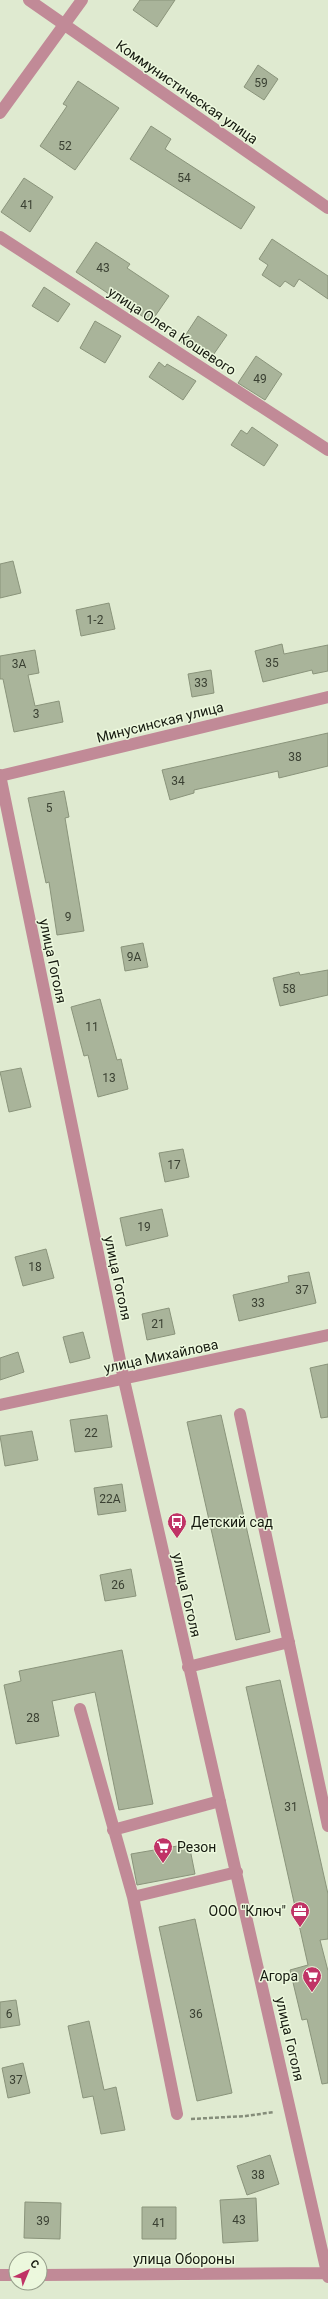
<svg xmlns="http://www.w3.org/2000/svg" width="328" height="2299" font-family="Roboto,sans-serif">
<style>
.building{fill:#a9b49a;stroke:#8a947b}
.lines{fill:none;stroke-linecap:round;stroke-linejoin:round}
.path{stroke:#858d7a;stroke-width:2.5;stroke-dasharray:4 2;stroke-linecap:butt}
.minor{stroke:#c18a97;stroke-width:12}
.labels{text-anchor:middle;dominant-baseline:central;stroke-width:3;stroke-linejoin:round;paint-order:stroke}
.number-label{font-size:12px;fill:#3a4032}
.street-label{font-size:14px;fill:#15190f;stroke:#ecf8dd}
.poi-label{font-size:14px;fill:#15190f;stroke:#ecf8dd;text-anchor:start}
</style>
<rect width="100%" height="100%" fill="#dfead0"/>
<path class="building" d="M140 0H175L157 27 133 10Z
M258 65 278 79 264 100 244 87Z
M78 81 119 108 75 170 40 146 67 106 63 104Z
M151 126 171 139 165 149 255 207 241 229 130 159Z
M24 178 53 197 30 232 1 212Z
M272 239 328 276V299L299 279 294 287 285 281 280 287 262 275 268 265 259 259Z
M96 242 130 264 127 268 169 296 151 322 76 272Z
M44 287 70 304 58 322 32 306Z
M198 316 227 335 209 361 181 342Z
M95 321 121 336 105 363 80 348Z
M256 356 282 374 265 400 238 383Z
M159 362 165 367 167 364 196 381 183 400 149 377Z
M252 427 278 445 264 466 231 445 241 430 247 434Z
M13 561 21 593 0 598V564Z
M109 603 115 629 81 636 76 610Z
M282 644 284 654 328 645V671L313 674 312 670 263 682 255 651Z
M35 650 39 673 28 675 35 706 59 701 63 722 14 732 3 679H0V656Z
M211 670 214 693 192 697 188 674Z
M328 733V766L279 778 278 771 194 790V793L170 800 162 770Z
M64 791 69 817 65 818 84 931 57 935 49 882 46 883 28 798Z
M143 943 148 967 125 971 121 947Z
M328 970V995L280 1006 273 978 299 972 300 975Z
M100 999 117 1060 121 1059 128 1089 98 1097 88 1055 84 1056 71 1007Z
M21 1068 31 1107 9 1112 0 1072Z
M183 1149 189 1177 165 1182 159 1153Z
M162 1209 168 1236 126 1246 120 1218Z
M46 1249 54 1278 23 1286 15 1257Z
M309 1272 316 1303 239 1321 233 1295 289 1282 288 1276Z
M169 1308 175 1334 147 1340 142 1314Z
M83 1332 90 1358 70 1363 63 1337Z
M18 1352 24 1372 0 1380V1358Z
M328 1364V1417L321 1418 310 1368Z
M107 1415 112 1447 75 1452 70 1420Z
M221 1415 270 1632 236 1640 187 1422Z
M32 1431 38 1460 5 1466 0 1436Z
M122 1484 126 1511 98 1515 94 1488Z
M131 1569 136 1596 105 1601 100 1575Z
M122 1650 153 1804 119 1810 95 1692 52 1701 59 1736 16 1744 4 1685 21 1681 19 1671Z
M280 1680 328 1894V1939L320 1940 328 1971V2083L322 2084 307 2019 302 2020 290 1970 308 1965 246 1687Z
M189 1844 195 1874 137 1885 131 1854Z
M195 1919 232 2093 197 2101 159 1927Z
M16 2000 20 2025 0 2028V2002Z
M89 2021 104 2090 116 2087 125 2130 101 2134 93 2096 83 2098 68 2026Z
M23 2063 30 2093 8 2098 2 2068Z
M270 2155 279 2184 247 2195 237 2166Z
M256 2198 258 2241 223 2243 220 2200Z
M25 2202 61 2203 60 2239 24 2238Z
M142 2207H176V2239H142Z"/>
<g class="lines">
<path class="path" d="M191 2119 246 2116 274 2112"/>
<path class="minor" d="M29 0 328 208
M0 113 82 0
M0 237 328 450
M0 775 124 1380 328 2277
M0 776 328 697
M0 1405 328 1335
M240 1414 328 1826
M188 1667 289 1642
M80 1709 133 1897 177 2114
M113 1830 220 1801
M133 1897 237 1872
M0 2275H16
M40 2275 328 2273"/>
</g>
<defs>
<g id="bus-pin" transform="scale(1)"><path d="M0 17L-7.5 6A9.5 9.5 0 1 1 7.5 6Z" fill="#c03366" stroke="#ecf8dd"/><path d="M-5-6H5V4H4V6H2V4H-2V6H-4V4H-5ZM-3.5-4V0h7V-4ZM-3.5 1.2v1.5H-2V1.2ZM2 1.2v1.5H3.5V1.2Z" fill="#fff"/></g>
<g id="supermarket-pin" transform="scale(1)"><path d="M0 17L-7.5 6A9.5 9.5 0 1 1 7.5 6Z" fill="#c03366" stroke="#ecf8dd"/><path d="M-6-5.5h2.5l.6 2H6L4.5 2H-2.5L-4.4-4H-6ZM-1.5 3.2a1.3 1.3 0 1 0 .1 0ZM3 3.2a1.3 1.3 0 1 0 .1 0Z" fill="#fff"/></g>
<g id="office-pin" transform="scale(1)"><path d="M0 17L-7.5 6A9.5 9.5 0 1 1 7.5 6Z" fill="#c03366" stroke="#ecf8dd"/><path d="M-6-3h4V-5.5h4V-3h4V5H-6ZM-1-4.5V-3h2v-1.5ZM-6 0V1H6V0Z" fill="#fff"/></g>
</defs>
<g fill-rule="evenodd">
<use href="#bus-pin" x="177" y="1522"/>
<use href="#supermarket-pin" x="163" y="1847"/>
<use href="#office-pin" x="300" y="1911"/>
<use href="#supermarket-pin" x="312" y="1976"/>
</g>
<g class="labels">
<g class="number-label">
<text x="261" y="83">59</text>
<text x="65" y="146">52</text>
<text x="184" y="178">54</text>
<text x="27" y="205">41</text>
<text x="103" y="268">43</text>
<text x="260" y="379">49</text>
<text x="95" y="620">1-2</text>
<text x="272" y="663">35</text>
<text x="19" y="664">3А</text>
<text x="201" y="683">33</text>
<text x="36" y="714">3</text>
<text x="295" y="757">38</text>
<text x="178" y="781">34</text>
<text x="49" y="808">5</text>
<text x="68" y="917">9</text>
<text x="134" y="957">9А</text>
<text x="289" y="989">58</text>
<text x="92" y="1027">11</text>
<text x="109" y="1078">13</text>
<text x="174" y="1165">17</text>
<text x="144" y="1227">19</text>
<text x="35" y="1267">18</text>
<text x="302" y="1290">37</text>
<text x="258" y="1303">33</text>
<text x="158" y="1324">21</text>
<text x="91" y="1433">22</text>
<text x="110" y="1499">22А</text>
<text x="118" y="1585">26</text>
<text x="33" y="1718">28</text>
<text x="291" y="1807">31</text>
<text x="9" y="2014">6</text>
<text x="196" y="2014">36</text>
<text x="16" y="2080">37</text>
<text x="258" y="2175">38</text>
<text x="239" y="2220">43</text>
<text x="43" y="2221">39</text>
<text x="159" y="2223">41</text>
</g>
<g class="street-label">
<text transform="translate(187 92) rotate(35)">Коммунистическая улица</text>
<text transform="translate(172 331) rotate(33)">улица Олега Кошевого</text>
<text transform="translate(160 722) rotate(-14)">Минусинская улица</text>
<text transform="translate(53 961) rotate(78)">улица Гоголя</text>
<text transform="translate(118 1278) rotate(78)">улица Гоголя</text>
<text transform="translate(161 1356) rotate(-12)">улица Михайлова</text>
<text transform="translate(187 1595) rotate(77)">улица Гоголя</text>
<text transform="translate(290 2039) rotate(77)">улица Гоголя</text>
<text x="184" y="2259">улица Обороны</text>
</g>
<g class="poi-label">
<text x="191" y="1522">Детский сад</text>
<text x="177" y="1847">Резон</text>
<text x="286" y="1911" text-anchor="end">ООО "Ключ"</text>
<text x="298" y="1976" text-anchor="end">Агора</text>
</g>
</g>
<g transform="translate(28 2271) rotate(44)"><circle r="19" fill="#ecf8dd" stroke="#969f8b"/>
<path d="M0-3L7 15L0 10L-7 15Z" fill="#c03366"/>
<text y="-6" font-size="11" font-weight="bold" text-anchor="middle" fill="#15190f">С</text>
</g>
</svg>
